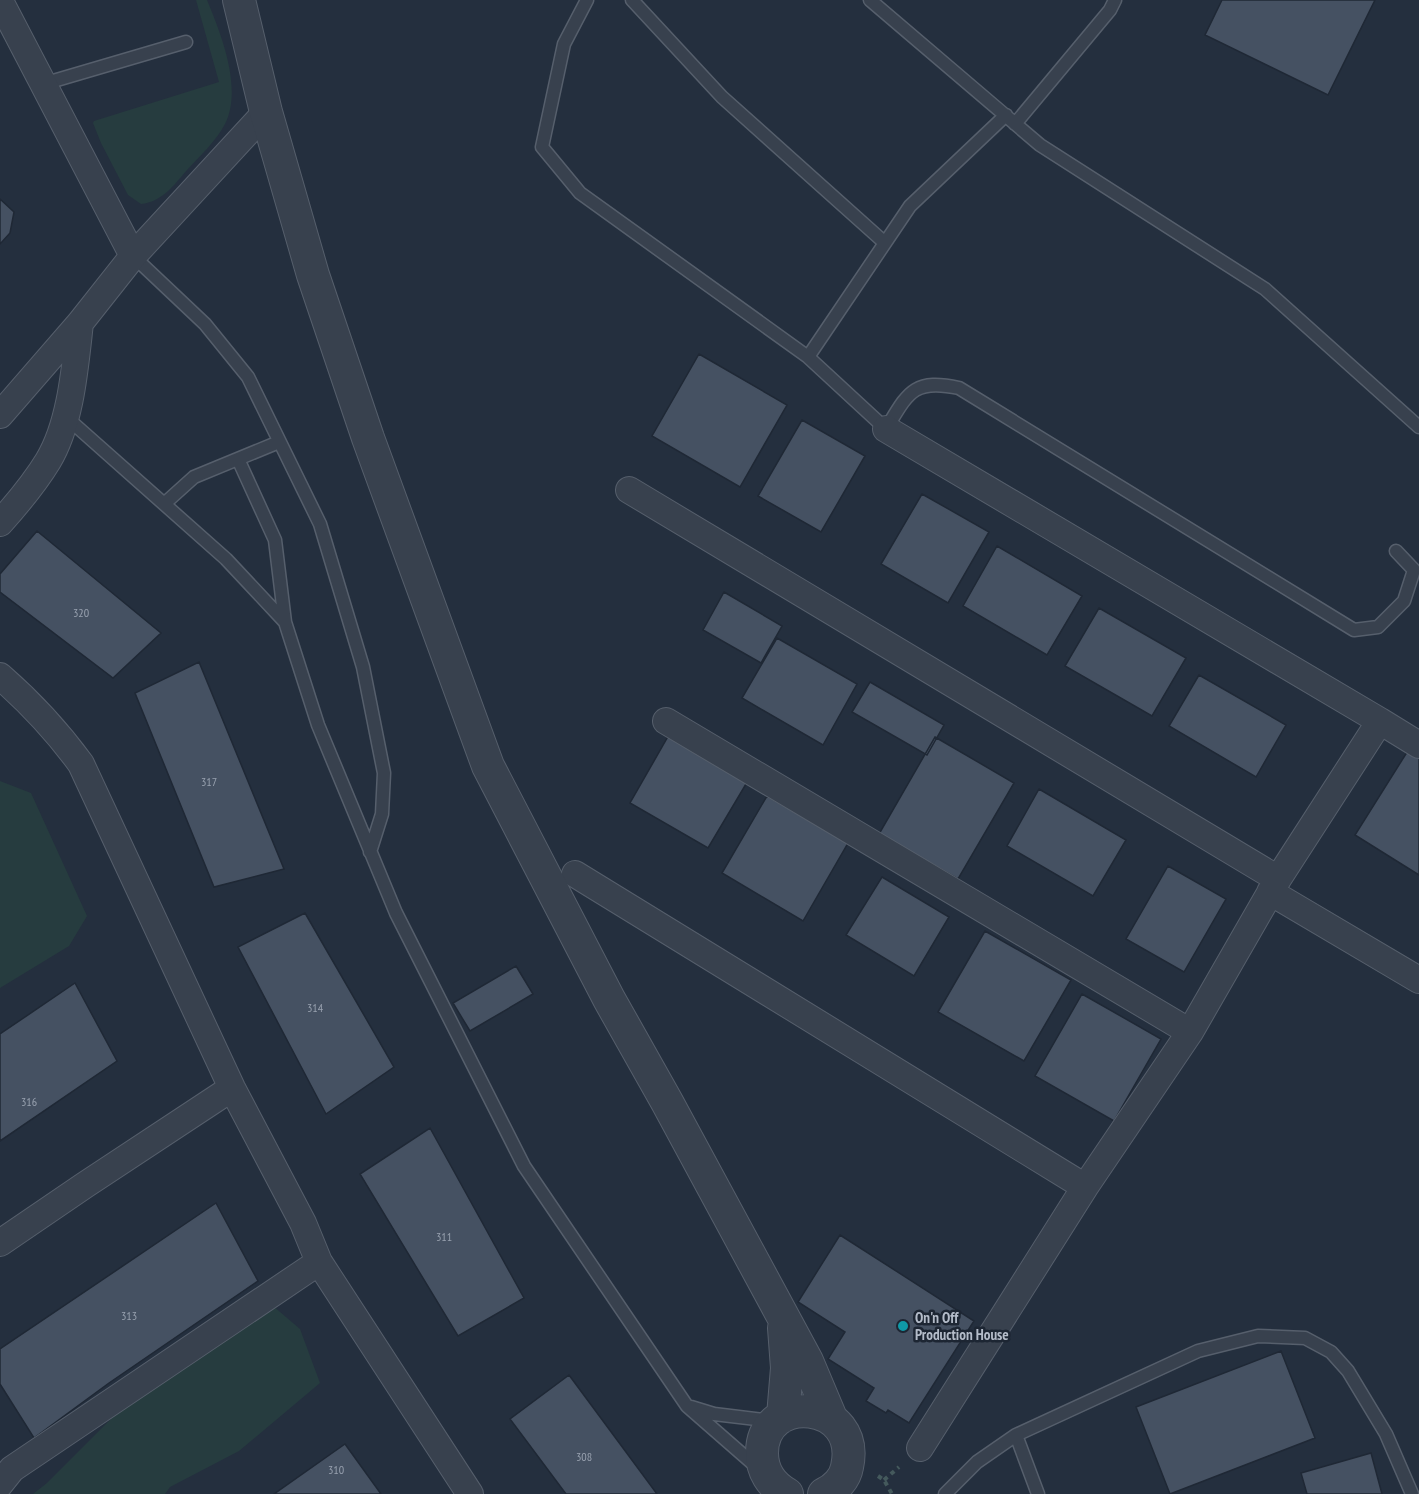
<svg xmlns="http://www.w3.org/2000/svg" width="1419" height="1494" font-family="'PT Sans Narrow',sans-serif">
<style>
.green{fill:#263c3f}
.building{fill:#455162;stroke:#1f2835;stroke-width:1.5}
.lines{fill:none;stroke-linecap:round;stroke-linejoin:round}
.service-casing{stroke:#565f6c;stroke-width:15}
.minor-casing{stroke:#565f6c;stroke-width:28}
.tertiary-casing{stroke:#565f6c;stroke-width:34}
.path{stroke:#44595c;stroke-width:4;stroke-dasharray:4.5 4.5;stroke-linecap:butt}
.service{stroke:#38414e;stroke-width:12}
.minor{stroke:#38414e;stroke-width:26}
.tertiary{stroke:#38414e;stroke-width:32}
.culture-dot{fill:#0f9aa8;stroke:#1d2633;stroke-width:2}
.labels{text-anchor:middle;dominant-baseline:central;stroke-width:5;stroke-linejoin:round;paint-order:stroke}
.number-label{font-size:12px;fill:#98a1af}
.poi-label{font-size:15px;font-weight:bold;fill:#b4bcc9;stroke:#1d2633;text-anchor:start}
</style>
<rect width="100%" height="100%" fill="#242f3e"/>
<path class="green" d="M196 0H207C221 34 243 88 225 124 216 141 200 156 187 170 174 185 162 202 141 204L128 195 101 143 93 123 94 121 219 82Z
M0 781 31 793 87 916 69 946 0 988Z
M273 1306 300 1329 320 1383 239 1451 170 1487 165 1494H33L47 1483 132 1398Z"/>
<path class="building" d="M1222 0H1375L1328 95 1205 35Z
M0 199 14 212 10 233 0 244Z
M699 354 787 405 740 487 652 436Z
M802 420 865 456 821 532 758 496Z
M922 494 989 532 948 603 881 564Z
M37 531 161 633 113 678 0 592V574Z
M997 546 1082 596 1047 655 963 606Z
M724 592 782 626 761 663 703 630Z
M1099 608 1186 658 1152 716 1065 666Z
M777 638 857 684 823 745 742 698Z
M199 662 284 869 214 887 135 693Z
M1199 675 1286 725 1256 777 1169 726Z
M870 682 944 725 927 755 852 712Z
M670 733 749 779 708 848 630 803Z
M935 737 1014 783 958 879 879 834Z
M1409 749 1419 755V875L1355 835Z
M1039 789 1126 840 1093 896 1007 846Z
M767 796 848 843 803 921 722 873Z
M1168 866 1226 899 1184 972 1126 939Z
M882 877 949 917 914 976 846 935Z
M305 913 394 1067 326 1114 238 947Z
M985 931 1071 980 1024 1061 938 1012Z
M516 966 533 994 470 1031 453 1003Z
M75 983 117 1061 0 1141V1034Z
M1082 994 1161 1039 1114 1121 1035 1076Z
M430 1128 524 1298 458 1336 360 1174Z
M216 1203 258 1281 109 1383 34 1438 0 1384V1349Z
M840 1235 974 1321 909 1423 888 1410 886 1413 866 1401 874 1388 828 1359 845 1332 798 1302Z
M1281 1351 1315 1438 1170 1494 1136 1407Z
M569 1375 657 1494H566L510 1419Z
M345 1444 381 1494H274Z
M1371 1453 1382 1494H1307L1301 1473Z"/>
<g class="lines">
<g class="service-casing">
<path id="service" d="M587 0 564 44 542 147 580 193 808 357 886 429C908 393 913 378 959 388L1354 630 1378 627 1404 601 1414 570 1396 551
M632 0 722 97 885 243
M870 0 1040 145 1265 289 1419 427
M43 84 186 42
M1015 124 1110 10 1115 0
M133 256 205 324 248 377 320 524 363 667 384 773 382 814 370 852
M808 357 910 206 1006 115
M66 417 226 559 285 622
M238 459 275 540 285 622 318 725 396 913 524 1166 687 1406 758 1468
M164 504 194 477 279 442
M691 1407 714 1414 772 1421
M1016 1435 1038 1494
M945 1494 977 1462 1016 1435 1198 1351 1258 1336 1305 1338 1331 1352 1348 1371 1386 1434 1412 1494"/>
</g>
<g class="minor-casing">
<path id="minor" d="M0 1 133 256
M0 415 80 323 133 256 266 112
M886 429 1380 721 1278 879 1190 1032 1085 1187 920 1448
M629 490 1278 879
M0 523C17 504 34 484 48 461 71 423 75 367 80 323
M0 676C31 703 57 731 81 764L232 1088 303 1223 319 1262 470 1494
M666 721 1190 1032
M1380 721 1419 745
M575 874 1085 1187
M1270 892 1419 980
M0 1243 85 1185 232 1088
M0 1484 12 1469 319 1262"/>
</g>
<g class="tertiary-casing">
<path id="tertiary" d="M239 0 266 112 313 275 368 438 488 766 609 999 667 1102 807 1361 831 1418
M783 1416 787 1368 784 1328
M787 1494C771 1485 762 1471 762 1453 762 1391 862 1400 847 1467 845 1479 835 1489 824 1494"/>
</g>
<path class="path" d="M878 1476 884 1480 892 1494
M884 1480 899 1467"/>
<use href="#service" class="service"/>
<use href="#minor" class="minor"/>
<use href="#tertiary" class="tertiary"/>
</g>
<circle class="culture-dot" cx="903" cy="1326" r="6"/>
<g class="labels">
<g class="number-label">
<text x="81" y="612">320</text>
<text x="209" y="781">317</text>
<text x="315" y="1007">314</text>
<text x="29" y="1101">316</text>
<text x="444" y="1236">311</text>
<text x="129" y="1315">313</text>
<text x="584" y="1456">308</text>
<text x="336" y="1469">310</text>
</g>
<g class="poi-label">
<text x="915" y="1317">On'n Off<tspan x="915" dy="17">Production House</tspan></text>
</g>
</g>
</svg>
